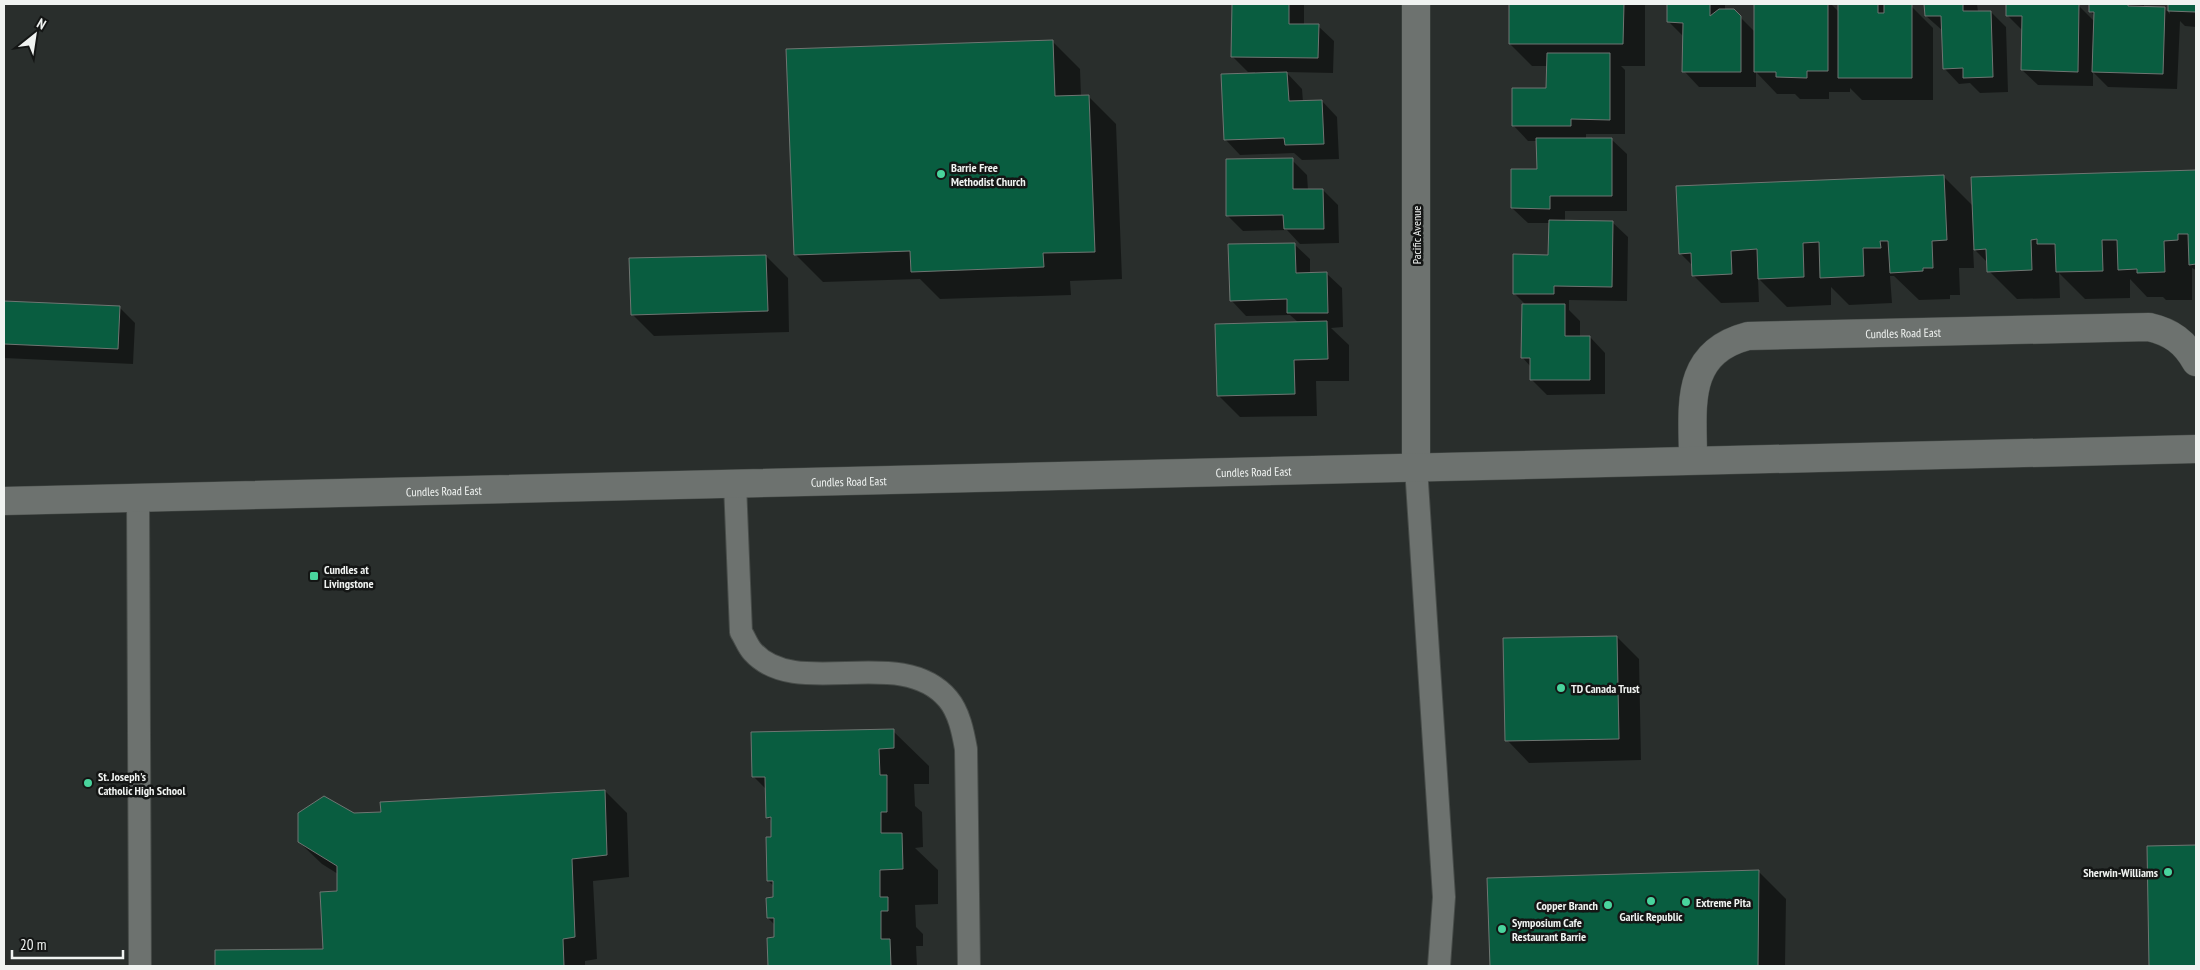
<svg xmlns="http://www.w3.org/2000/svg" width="2200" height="970" font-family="'PT Sans Narrow',sans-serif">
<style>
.shadow{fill:#0007}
.building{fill:#095d40;stroke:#6f7572}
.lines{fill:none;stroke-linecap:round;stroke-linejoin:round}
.lane-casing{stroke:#474c49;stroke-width:24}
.street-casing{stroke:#474c49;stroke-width:29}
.secondary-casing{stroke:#474c49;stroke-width:29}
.lane{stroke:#6d726f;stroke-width:22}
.street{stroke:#6d726f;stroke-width:28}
.secondary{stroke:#6d726f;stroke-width:28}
.poi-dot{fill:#49d49d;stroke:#141615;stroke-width:2}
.labels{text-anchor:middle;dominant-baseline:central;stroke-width:5;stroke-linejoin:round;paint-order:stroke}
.poi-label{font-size:12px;font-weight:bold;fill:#f0f3f1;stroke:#141615;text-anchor:start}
.street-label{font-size:12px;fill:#f0f3f1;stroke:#141615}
</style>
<rect width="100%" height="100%" fill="#292e2c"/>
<path class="shadow" d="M1233 4H1304V25L1318 26 1334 41 1333 73 1286 72 1302 89 1303 102 1322 101 1337 117 1339 159 1302 160 1294 153 1240 155 1225 139 1255 74V72H1248L1233 57Z
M1511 4H1645V66H1621L1625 70V134H1586V139H1611L1627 154V211H1565V221L1612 222 1628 237 1627 301 1569 300V310L1580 321V337H1590L1605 353V394L1547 395 1531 379V367L1523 358 1526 305 1514 293 1549 256 1550 223H1528L1512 208 1538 170V141H1528L1513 125 1547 90 1548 66H1532L1510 44Z
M1668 4H1725V11L1733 10 1755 32V4H1831L1839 12V4H1899V6H1911L1933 28V100H1862L1850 88V92H1829V99H1800L1795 94H1777L1756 72V87H1699L1684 71V37L1669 22Z
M1926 4H1977L1978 12H1991L2006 27 2008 92 1980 93 1970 83 1959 84 1944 68 1943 31 1926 16Z
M2007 4 2079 6 2095 22V16L2090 11V4H2144V8H2164L2170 14V4H2196V27L2185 26 2180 21 2177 89 2108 87 2093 72V86L2038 85 2022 70 2023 31 2007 15Z
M1052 41 1080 69 1081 96H1088L1116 124 1122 279 1070 281 1071 295 940 299 920 279 823 282 795 254Z
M1292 160 1307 175 1308 190H1323L1338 205 1339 243 1300 244 1287 230 1243 231 1228 216Z
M2196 171V270L2192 268V300H2166L2163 297H2147L2130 279V298L2085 299 2059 273 2060 298 2017 299 1989 271 1988 263 1973 248 1974 268H1959L1960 295H1950V299L1919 300 1894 276H1890L1892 303 1849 305 1831 287V305L1787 307 1758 278 1759 302 1721 303 1693 275V266L1680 253 1943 176 1973 206 1972 178Z
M1294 244 1310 259V273H1326L1342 288 1343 327 1331 328 1349 345V381H1316L1317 416 1240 417 1218 395 1299 323 1290 315 1246 316 1231 300Z
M766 256 788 278 789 332 654 336 632 314Z
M4 303 119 307 135 323 133 364 4 358Z
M1617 637 1639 659 1641 760 1529 763 1507 740Z
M893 731 929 766V784H914L915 806 922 812 923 847 915 848 938 870V904L915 905 916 927 923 934V946H916L917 966H769L768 939H775V925L768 918 774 899V886L768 881 772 822 768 817 767 790 754 777Z
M605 791 627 813 629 877 593 881 597 959 585 961V966H216V951L324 950 338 892V874L322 864 299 842 354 814 383 813Z
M2148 847H2196V966H2151Z
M1758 871 1786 899 1785 966H1491L1488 879Z"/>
<path class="building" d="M1232 4H1289V24H1319L1318 58 1231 57Z
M1509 4H1624L1623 44H1509Z
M1667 4H1710V16L1719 9H1734L1741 16V72H1682L1683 23 1667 22Z
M1754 4H1828V71H1807V78L1776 77V72H1754Z
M1838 4H1878V13H1884V4H1912V78H1838Z
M1924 4H1963V11H1991L1993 77 1963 78V68L1943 69 1941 16H1925Z
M2006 4H2079L2078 72 2021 70 2022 16H2006Z
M2089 4H2128V6L2165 7 2163 74 2092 72 2094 12H2089Z
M2168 4H2196V12L2168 11Z
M1053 40 1055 96 1089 95 1095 252 1043 253 1044 267 911 272 910 251 794 255 786 49Z
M1547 53H1610V120L1571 119V126H1512V88H1546Z
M1287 72 1289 101 1322 100 1324 144 1285 145 1284 138 1224 140 1221 74Z
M1536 138H1612V196H1550V209L1511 208V169H1537Z
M1293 158V189H1323L1324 229H1284L1283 215 1226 216V159Z
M2196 170V264L2189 265 2188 234H2178V240L2164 241 2165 272 2137 273V269L2118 270 2117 240H2102L2103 271 2056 272 2055 244H2037V239L2031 240 2032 270 1987 272 1986 249 1974 250 1971 177Z
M1944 175 1947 240 1932 241 1933 268H1923V271L1890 273 1888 241H1880L1881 248H1863L1864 276 1820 278 1819 242 1803 243 1804 277 1758 279 1757 249 1731 251 1732 274 1692 276 1691 253 1679 254 1676 186Z
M1549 220 1613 221 1612 287 1554 286V294H1513V254L1548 255Z
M1295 243 1296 273 1327 272 1328 313H1287V299L1230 301 1228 244Z
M766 255 768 311 631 315 629 258Z
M4 301 120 306 118 349 4 344Z
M1522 304H1565V336H1590V380H1530V358H1521Z
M1327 321 1328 359 1294 360 1295 394 1217 396 1215 324Z
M1617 636 1619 739 1505 741 1503 638Z
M894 729V748L879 749 880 775H887V812H881V833H902L903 869 880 870V897H888V911H881V939H890L891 966H768L767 938 774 937V918H767L766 898 773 897V881H767L766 837H771V817L766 818 765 777H752L751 732Z
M605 790 607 855 572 859 575 937 563 939 564 966H215V950L323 949 320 892 337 891V866L298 842V813L324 796 354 813 381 812 380 802Z
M2196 845V966H2149L2147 846Z
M1759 870 1758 966H1490L1487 878Z"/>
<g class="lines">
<g class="lane-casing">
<path id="lane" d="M1416 467 1444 897 1439 966
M735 484 741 632C745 638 748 647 753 652 797 701 901 643 948 699 959 712 963 732 966 749L969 966
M138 498 140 966"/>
</g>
<g class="street-casing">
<g id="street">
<path d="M1416 4V467"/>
<path id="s1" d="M1693 460C1693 407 1683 353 1748 336L2149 327C2171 332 2185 342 2196 362"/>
</g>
</g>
<g class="secondary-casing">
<g id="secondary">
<path id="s2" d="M4 501 2196 449"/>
</g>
</g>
<use href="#lane" class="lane"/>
<use href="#street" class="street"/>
<use href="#secondary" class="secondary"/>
</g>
<g class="poi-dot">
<circle cx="941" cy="174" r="5"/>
<rect x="309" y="571" width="10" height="10" rx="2.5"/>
<circle cx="1561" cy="688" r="5"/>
<circle cx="88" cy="783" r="5"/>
<circle cx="2168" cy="872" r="5"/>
<circle cx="1651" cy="901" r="5"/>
<circle cx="1686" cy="902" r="5"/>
<circle cx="1608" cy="905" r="5"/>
<circle cx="1502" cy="929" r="5"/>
</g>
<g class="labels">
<g class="poi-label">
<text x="951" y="167">Barrie Free<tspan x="951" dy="14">Methodist Church</tspan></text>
<text x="324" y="569">Cundles at<tspan x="324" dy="14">Livingstone</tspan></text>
<text x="1571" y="688">TD Canada Trust</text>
<text x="98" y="776">St. Joseph's<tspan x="98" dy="14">Catholic High School</tspan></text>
<text x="2158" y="872" text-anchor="end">Sherwin-Williams</text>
<text x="1696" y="902">Extreme Pita</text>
<text x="1598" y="905" text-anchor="end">Copper Branch</text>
<text x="1651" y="916" text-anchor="middle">Garlic Republic</text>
<text x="1512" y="922">Symposium Cafe<tspan x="1512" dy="14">Restaurant Barrie</tspan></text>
</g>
<g class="street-label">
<text transform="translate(1416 235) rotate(-90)">Pacific Avenue</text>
<text stroke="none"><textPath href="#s1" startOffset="306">Cundles Road East</textPath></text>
<text stroke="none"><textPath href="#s2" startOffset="1250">Cundles Road East</textPath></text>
<text stroke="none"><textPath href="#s2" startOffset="845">Cundles Road East</textPath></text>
<text stroke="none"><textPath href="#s2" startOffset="440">Cundles Road East</textPath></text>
</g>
</g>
<rect width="2200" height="970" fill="none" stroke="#f0f3f1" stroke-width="10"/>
<g transform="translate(35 35) rotate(30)" stroke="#141615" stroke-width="4" paint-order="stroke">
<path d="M0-4L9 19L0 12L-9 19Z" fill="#f0f3f1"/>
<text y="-8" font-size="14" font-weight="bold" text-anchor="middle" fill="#f0f3f1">N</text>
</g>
<path d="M12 950v8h111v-8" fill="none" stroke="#f0f3f1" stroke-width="2.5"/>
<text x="20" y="950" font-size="15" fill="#f0f3f1" stroke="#141615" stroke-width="4" paint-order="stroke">20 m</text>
</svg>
